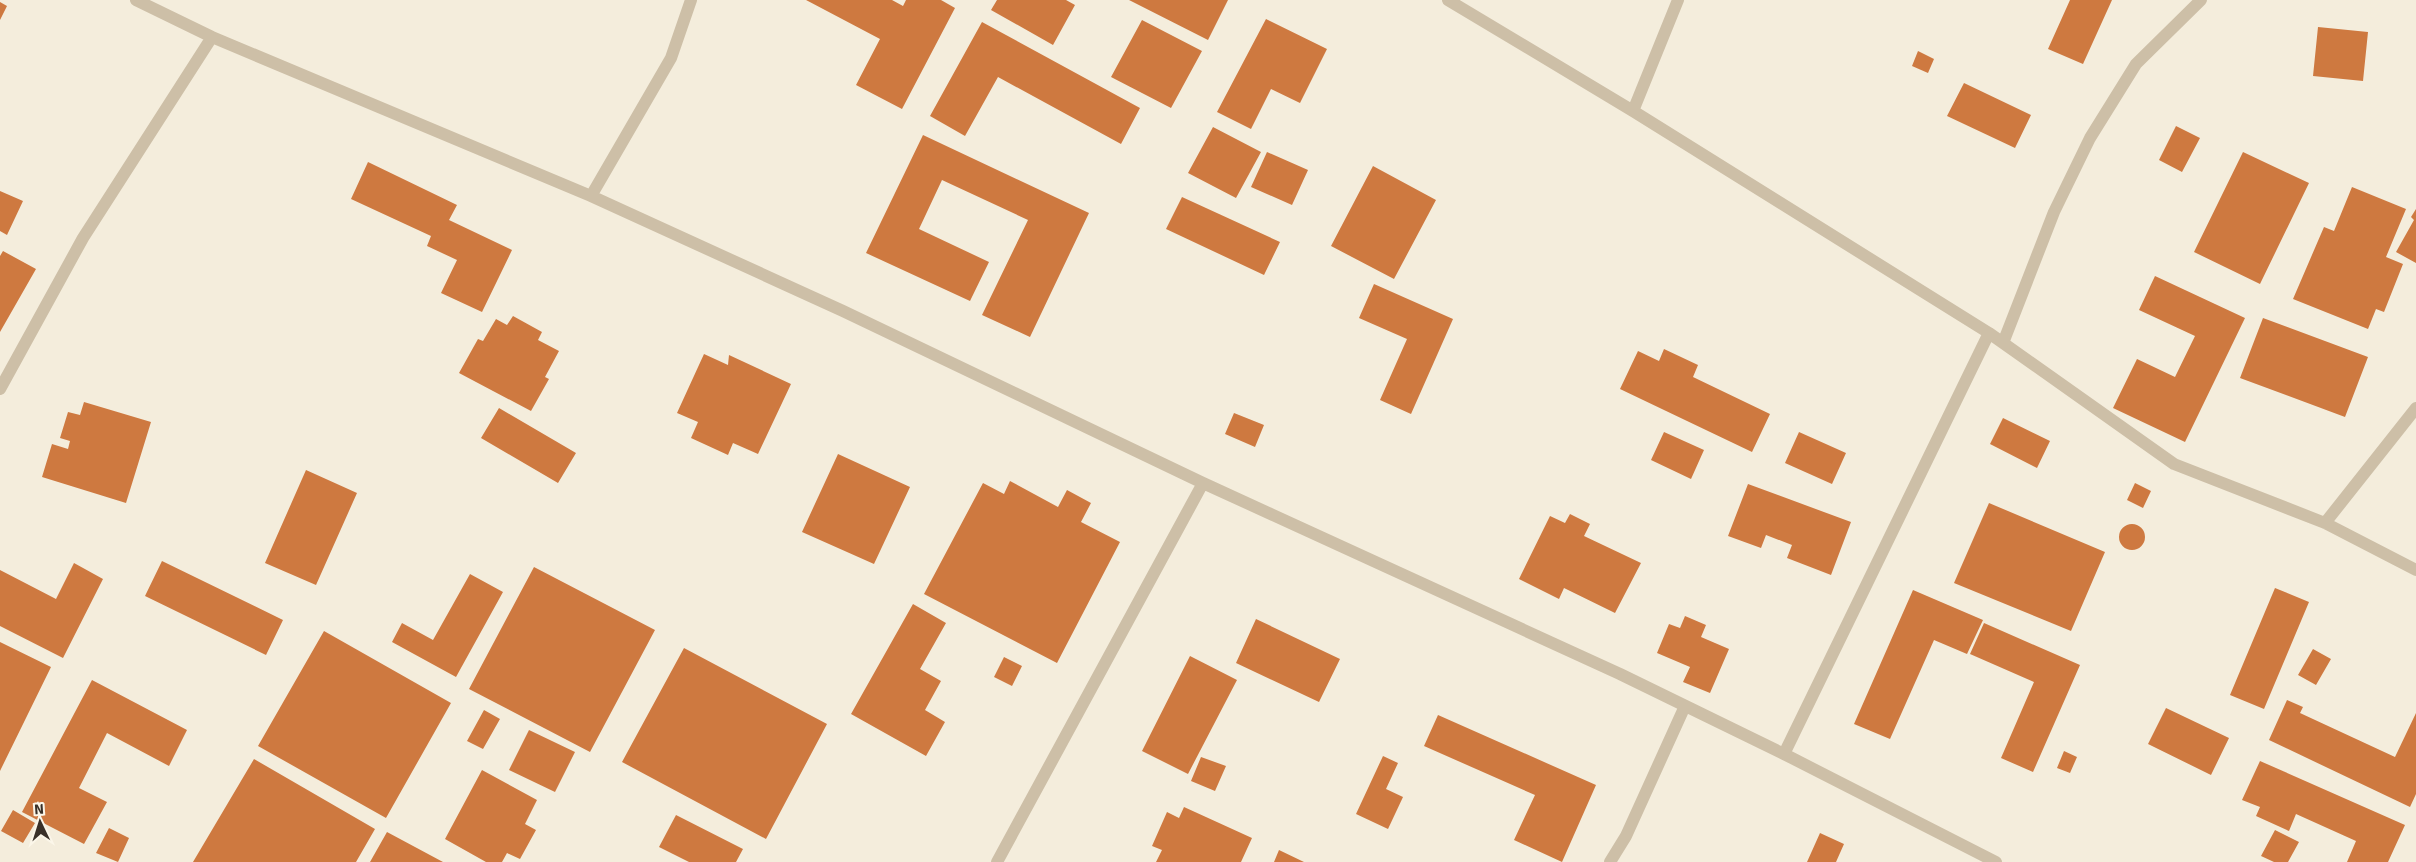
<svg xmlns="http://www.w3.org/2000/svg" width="2416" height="862" font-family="Signika,sans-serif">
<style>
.building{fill:#ce7940}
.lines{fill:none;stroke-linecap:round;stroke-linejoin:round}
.street{stroke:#cdbfa7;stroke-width:12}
</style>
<rect width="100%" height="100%" fill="#f4eddc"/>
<path class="building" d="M806 0H892L903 6 906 0H941L955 8 902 109 856 85 880 39Z
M997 0H1066L1075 5 1053 45 991 10Z
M1129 0H1228L1208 40Z
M2070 0H2112L2083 64 2048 49Z
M0 2 7 6 0 20Z
M1266 19 1327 49 1300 103 1271 89 1251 129 1217 112Z
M1142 20 1202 51 1171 108 1111 77Z
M982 22 1140 108 1121 144 998 77 965 136 930 116Z
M2318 27 2368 32 2363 81 2313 76Z
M1918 51 1934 59 1928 73 1912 66Z
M1964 83 2031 115 2015 148 1947 116Z
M2176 126 2200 138 2182 172 2159 160Z
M1213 127 1261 152 1236 198 1188 173Z
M923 135 1089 213 1030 337 982 315 1028 220 942 180 919 229 989 262 970 301 866 253Z
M1267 152 1308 170 1292 205 1251 187Z
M2243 152 2309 183 2260 284 2194 252Z
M368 162 457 205 449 220 512 250 482 312 441 293 457 260 427 246 431 236 351 199Z
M1373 166 1436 200 1394 279 1331 246Z
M2352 187 2406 209 2386 257 2403 264 2384 312 2376 309 2368 329 2293 299 2324 227 2334 231Z
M0 191 23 201 7 235 0 231Z
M1182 197 1280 242 1264 275 1166 229Z
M2416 209V263L2396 252 2414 220 2411 217Z
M3 251 36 269 0 332V256Z
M2155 276 2245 318 2185 442 2113 408 2137 359 2175 377 2195 336 2139 310Z
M1374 284 1453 319 1411 414 1380 400 1407 339 1359 318Z
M513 316 542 332 538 340 559 351 545 377 549 379 531 411 459 373 478 339 483 341 496 319 507 325Z
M2263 318 2368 357 2345 417 2240 378Z
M1664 349 1698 365 1693 377 1770 414 1752 452 1620 389 1638 351 1659 361Z
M704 354 728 365 729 355 791 384 758 454 733 443 728 455 691 438 698 422 677 413Z
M84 402 151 422 126 503 42 477 52 444 68 449 70 441 60 438 68 412 80 415Z
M499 408 576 453 558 483 481 438Z
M1234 413 1264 425 1255 447 1225 434Z
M2003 418 2050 441 2037 468 1990 444Z
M1664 432 1704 450 1691 479 1651 460Z
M1799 432 1846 453 1832 484 1785 463Z
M838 454 910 487 874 564 802 532Z
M306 470 357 493 316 585 265 563Z
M1010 481 1058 507 1067 490 1091 503 1081 522 1120 542 1057 663 924 594 983 483 1004 494Z
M2135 483 2151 491 2143 508 2127 500Z
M1748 484 1851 522 1831 575 1787 558 1792 545 1766 535 1761 548 1728 536Z
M1989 503 2105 552 2071 631 1954 583Z
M1570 514 1590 524 1584 536 1641 563 1615 613 1564 588 1559 599 1519 579 1550 516 1565 523Z
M2119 537a13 13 0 1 1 26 0a13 13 0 1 1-26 0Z
M162 561 283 620 266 655 145 596Z
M74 563 103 579 63 658 0 626V570L56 599Z
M534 567 655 630 590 752 469 689Z
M470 574 503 592 456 677 392 642 402 623 433 640Z
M2275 588 2309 602 2264 709 2230 695Z
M1913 590 1983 620 1967 654 1934 640 1890 739 1854 724Z
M913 604 946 623 920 669 941 681 925 710 945 722 926 756 851 714Z
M1685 616 1706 625 1701 637 1729 649 1710 693 1683 682 1690 667 1657 653 1669 624 1680 628Z
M1256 619 1340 659 1319 702 1236 663Z
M1984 623 2080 665 2033 772 2001 758 2034 682 1970 654Z
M324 631 451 703 386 818 258 746Z
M0 642 51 667 0 771Z
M684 648 827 724 766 839 622 762Z
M2313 649 2331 659 2316 685 2298 675Z
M1190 656 1237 680 1188 774 1142 751Z
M1004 657 1022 666 1012 686 994 677Z
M92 680 187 730 169 766 107 733 79 788 107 802 84 844 22 812Z
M2287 700 2303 707 2300 713 2395 757 2416 713V794L2410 807 2269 740Z
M2166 708 2229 738 2211 775 2148 744Z
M484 710 500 719 483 749 467 741Z
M1438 715 1596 785 1562 862 1514 840 1535 795 1424 746Z
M529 730 575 752 555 792 509 770Z
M2064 751 2077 757 2070 773 2057 768Z
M1383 756 1398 763 1386 789 1403 797 1388 829 1356 814Z
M1201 757 1226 766 1215 791 1191 781Z
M254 759 375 829 356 862H193Z
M2260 761 2405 825 2388 862H2347L2356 841 2296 814 2289 831 2256 816 2260 807 2242 800Z
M482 770 537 800 525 824 536 830 520 859 507 853 502 862H486L445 839Z
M1184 807 1252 838 1241 862H1156L1162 850 1152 846 1167 812 1179 818Z
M13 810 35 823 23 843 1 831Z
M676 815 743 849 736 862H689L659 847Z
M109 828 129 838 118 862 96 853Z
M2275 830 2299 842 2288 862H2274L2261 856Z
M387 832 443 862H370Z
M1820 833 1844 844 1836 862H1807Z
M1279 850 1304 862H1274Z"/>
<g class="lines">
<path class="street" d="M136 0 212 37 591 196 843 311 1203 483 1620 674 1784 754 1996 862
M1448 0 1633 111 1989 333 2174 464 2325 523 2416 570
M1633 111 1678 0
M591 196 671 58 691 0
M2003 343 2054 212 2090 138 2136 64 2201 0
M0 389 83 238 212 37
M2325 523 2416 408
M1784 754 1989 333
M997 862 1203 483
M1610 862 1626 836 1685 706"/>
</g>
<g transform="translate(40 822) rotate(356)" stroke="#fbf6e9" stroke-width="4" paint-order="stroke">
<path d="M0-4L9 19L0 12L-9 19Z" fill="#393028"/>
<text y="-8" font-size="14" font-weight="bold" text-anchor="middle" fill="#393028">N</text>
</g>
</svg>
